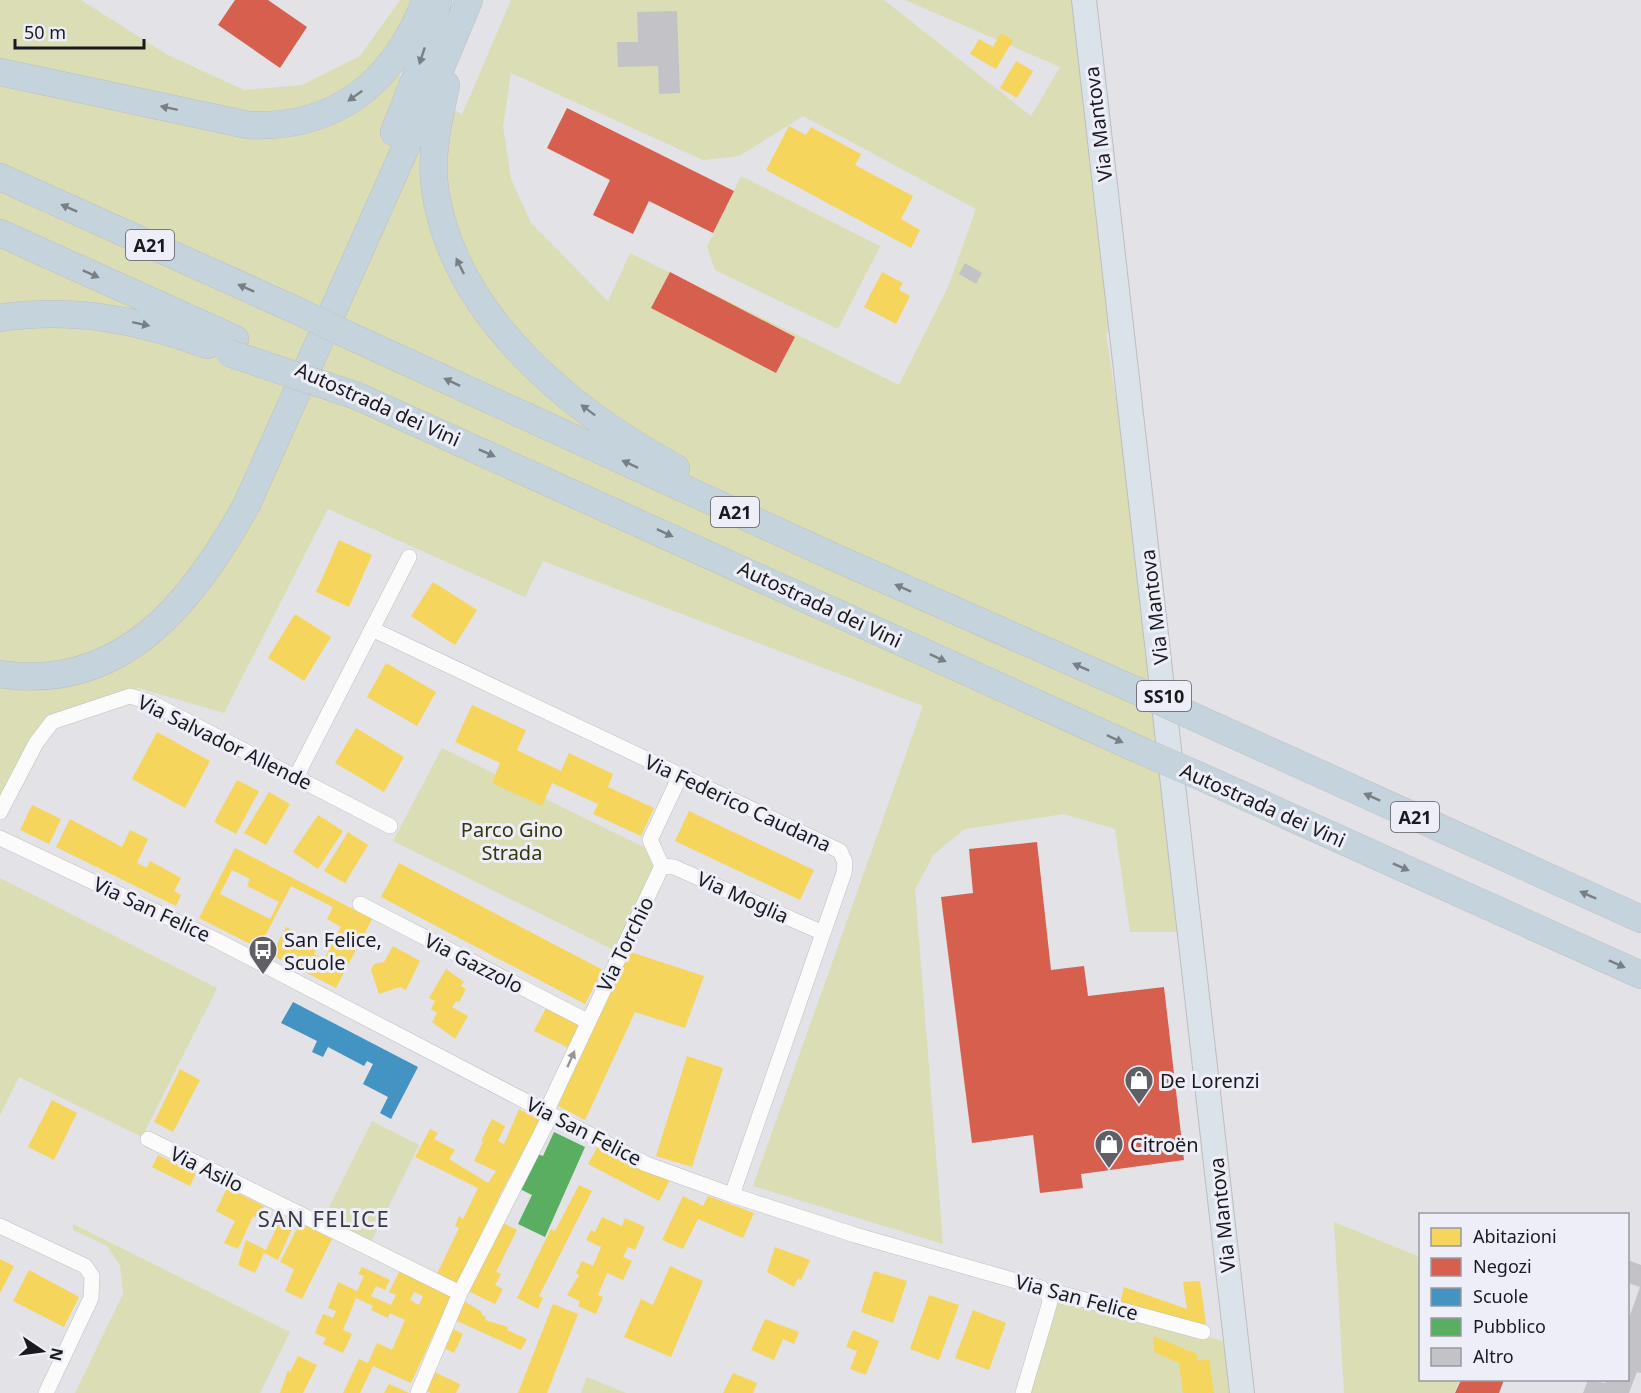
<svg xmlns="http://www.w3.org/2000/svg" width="1641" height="1393" font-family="'Noto Sans',sans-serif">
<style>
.green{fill:#dbddb5;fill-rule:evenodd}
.homes{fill:#f6d55c;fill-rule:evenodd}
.shops{fill:#d6604d}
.schools{fill:#4393c3}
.public{fill:#5aae61}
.building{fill:#c3c3c7}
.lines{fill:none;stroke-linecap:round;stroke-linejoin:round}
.street-casing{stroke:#bebfc2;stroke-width:16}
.primary-casing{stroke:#bebec1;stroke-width:26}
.highway-casing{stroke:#bebec1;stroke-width:28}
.street{stroke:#fbfbfb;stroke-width:15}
.primary{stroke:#dae3e9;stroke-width:24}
.highway{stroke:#c5d4dc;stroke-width:27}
.highway-bridge-casing{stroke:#bebec1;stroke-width:28;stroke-linecap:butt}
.highway-bridge{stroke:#c5d4dc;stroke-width:27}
.oneway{fill:#788086}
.oneway2{fill:#969698}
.labels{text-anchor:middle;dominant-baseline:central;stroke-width:6;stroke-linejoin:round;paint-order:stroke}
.shield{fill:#edeef8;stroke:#595a5f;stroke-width:1.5}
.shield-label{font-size:18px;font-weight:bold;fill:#1a1a1e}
.street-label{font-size:20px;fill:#1a1a1e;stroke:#edeef8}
.park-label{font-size:20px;fill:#36360a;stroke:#edeef8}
.poi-label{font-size:20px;fill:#1a1a1e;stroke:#edeef8;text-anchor:start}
.quarter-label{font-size:22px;letter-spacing:1.5px;fill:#393941;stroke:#edeef8}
</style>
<rect width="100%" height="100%" fill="#e2e2e7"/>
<path class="green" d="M0 0H81L166 54 244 90 302 85 360 56 400 0H411L406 28 379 63 462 115 511 0H884L1031 116 1060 67 905 0H1096L1126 317 1106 334 1151 628 1178 932H1130L1115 829 1064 814 965 829 934 854 915 889 943 1244 753 1186 923 706 543 561 525 597 328 509 224 713 138 688 49 718 0 810ZM511 73 703 160 739 156 803 116 976 209 948 287 899 385 630 253 608 301 531 223 511 179 503 126Z
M741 176 880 246 838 329 715 270 707 247Z
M442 748 662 856 620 953 393 841Z
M0 878 217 988 142 1137 19 1077 0 1115Z
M372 1121 419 1145 371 1242 324 1218Z
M1334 1222 1420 1257V1380H1460L1454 1393H1344Z
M73 1224 290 1332 260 1393H75L123 1294 120 1265 107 1246 73 1230Z
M1055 1293 1093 1302 1229 1343 1233 1393H1026Z
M587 1377 626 1393H581Z"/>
<path class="homes" d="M1001 33 1013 40 996 69 970 54 979 39 993 47Z
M1016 61 1033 71 1017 98 1000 88Z
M789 126 806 135 811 127 861 154 855 165 913 196 901 219 920 230 911 248 766 170Z
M882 272 903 283 899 290 910 296 896 324 864 307Z
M339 540 372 555 349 607 316 592Z
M433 582 477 610 455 645 411 616Z
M295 614 331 637 304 681 268 658Z
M386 663 436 692 417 726 367 697Z
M472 705 526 730 517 750 561 771 569 753 613 774 608 787 654 808 641 836 593 814 598 804 552 783 542 806 492 783 500 763 455 742Z
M356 728 404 757 384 792 335 763Z
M157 732 210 761 185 808 132 779Z
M237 780 259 791 236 834 214 822Z
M269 792 290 804 266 845 244 833Z
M32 805 61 819 49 844 20 830Z
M689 811 814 870 800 900 675 841Z
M318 815 343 831 318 869 293 852Z
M70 819 122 847 130 830 148 839 137 863 147 868 150 861 181 878 174 891 181 895 176 906 56 847Z
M348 832 368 845 345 883 324 871Z
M235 848 372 919 336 988 199 918ZM232 870 250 879 247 886 279 902 270 919 220 894ZM291 886 333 907 327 919 341 927 324 959 314 954 320 944 286 927 275 948 262 942Z
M399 863 603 970 585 1004 381 897Z
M393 946 420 961 406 990 400 987 379 994 371 970 374 964 384 962Z
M627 951 704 976 685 1028 635 1012 585 1120 558 1106Z
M446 969 464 982 461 986 466 989 459 1002 456 1001 452 1007 468 1016 455 1039 432 1022 437 1013 431 1009 435 1001 429 998Z
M546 1008 580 1026 569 1048 534 1031Z
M687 1056 723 1068 692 1167 656 1156Z
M180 1069 200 1080 173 1132 154 1122Z
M52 1100 77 1113 54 1160 28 1147Z
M519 1109 540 1120 502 1191 456 1286 436 1276 459 1228 455 1226 459 1216 463 1219 478 1188 415 1157 430 1129 438 1133 434 1139 455 1150 449 1159 488 1183 496 1171 474 1161 483 1142 481 1141 492 1119 505 1126 498 1141 504 1144Z
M598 1146 670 1180 659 1201 588 1164Z
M158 1155 196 1173 190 1186 152 1167Z
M579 1185 592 1191 539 1296 543 1298 538 1309 517 1298 551 1229 555 1231Z
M227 1188 264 1206 258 1218 253 1216 238 1249 224 1243 235 1221 216 1211Z
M683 1196 703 1206 708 1196 754 1213 743 1238 698 1219 683 1249 662 1240Z
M283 1214 296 1220 278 1260 264 1253 255 1273 238 1265 246 1240 266 1250Z
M602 1217 622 1226 625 1218 645 1227 635 1250 628 1247 623 1257 632 1261 623 1280 607 1273 598 1295 603 1297 596 1314 578 1306 580 1301 567 1295 579 1275 576 1273 582 1261 593 1266 601 1247 586 1240 591 1230 595 1232Z
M501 1222 517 1230 496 1272 501 1274 495 1285 503 1289 495 1304 468 1291Z
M300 1223 332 1239 302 1299 285 1291 294 1269 280 1262Z
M775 1247 810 1260 801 1280 798 1278 794 1287 767 1272Z
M0 1259 14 1266 0 1293Z
M670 1266 703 1281 671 1357 624 1337 641 1299 653 1305Z
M362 1267 390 1280 385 1290 376 1286 371 1296 391 1305 396 1295 389 1292 400 1270 452 1294 411 1383 373 1366 360 1393H343L359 1359 368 1363 377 1343 392 1350 405 1320 390 1313 388 1318 371 1310 373 1306 356 1298 343 1330 352 1334 343 1353 323 1344 326 1338 315 1333 323 1314 333 1318 336 1311 328 1308 338 1282 357 1291 364 1276 358 1274ZM414 1292 423 1296 419 1305 410 1300Z
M29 1270 79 1297 64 1327 13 1301Z
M874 1271 907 1281 893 1323 861 1312Z
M1200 1281 1206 1324 1189 1325 1120 1303 1124 1287 1187 1309 1183 1282Z
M929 1295 959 1305 939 1360 910 1349Z
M464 1301 482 1312 481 1314 486 1317 485 1320 508 1327 507 1330 527 1339 521 1350 455 1320Z
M553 1304 578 1314 547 1393H518Z
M973 1310 1006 1323 989 1370 955 1358Z
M765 1319 799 1332 794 1344 783 1339 774 1360 751 1350Z
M451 1328 463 1334 454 1353 442 1347Z
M853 1330 879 1341 866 1375 850 1369 857 1351 846 1347Z
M1153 1336 1197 1354V1361L1209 1359 1214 1393H1183L1179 1363 1154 1352Z
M298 1356 317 1365 303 1393H280L288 1370 290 1372Z
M432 1371 460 1384 456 1393H431L423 1390Z
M733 1373 757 1383 753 1393H723Z
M389 1384 409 1393H384Z"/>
<path class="shops" d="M235 0H268L307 27 280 68 218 25Z
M567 108 734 191 713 233 649 201 633 234 593 215 610 180 547 148Z
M670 272 795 337 776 373 651 308Z
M1037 842 1051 970 1084 966 1088 996 1164 987 1184 1160 1081 1174 1083 1188 1040 1193 1033 1135 972 1143 941 897 973 893 969 849Z
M1461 1380H1504L1499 1393H1455Z"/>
<path class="schools" d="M293 1002 418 1067 391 1119 380 1113 388 1097 363 1084 373 1064 367 1061 364 1066 328 1047 323 1057 312 1052 317 1041 281 1023Z"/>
<path class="public" d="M554 1132 585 1147 545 1237 518 1224 532 1195 518 1188 535 1153 543 1156Z"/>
<path class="building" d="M677 11 680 93 659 94 658 66 618 67 617 42H638L637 12Z
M965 263 982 273 976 284 959 274Z
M1628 1260 1641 1265V1373L1637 1372 1629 1393H1583L1588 1380 1605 1383 1606 1380H1628V1321L1640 1287 1628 1283Z"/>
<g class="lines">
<g class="street-casing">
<path id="street" d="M372 629 840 851 845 862 844 873 732 1195
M296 777 409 557
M0 812 36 743 52 722 130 696 150 702 390 826
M0 838 218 941 646 1164 732 1195 855 1235 1041 1288 1048 1294 1059 1293 1203 1332
M662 866 674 867 823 933
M662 866 650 840 680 776
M360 904 587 1021
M546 1112 662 866
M148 1139 460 1293
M0 1226 85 1266 92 1276 91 1298 46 1393
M418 1393 460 1293 551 1114
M1023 1393 1050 1302 1048 1294"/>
</g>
<g class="primary-casing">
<path id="primary" d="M1084 0 1242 1393"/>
</g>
<g class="highway-casing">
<path id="highway" d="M0 72 248 125C334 129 391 84 423 7
M446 85C439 119 430 154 435 189 453 315 570 411 676 468
M394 132 423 58 438 0
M0 177 300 312
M0 233 235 339
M0 318C72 307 140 320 207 345
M337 330 836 558 1135 690
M357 396 1142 751
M0 674C123 693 194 600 247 504L433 86 469 0
M1190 715 1641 919
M1195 774 1641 975"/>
</g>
<use href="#street" class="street"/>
<use href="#primary" class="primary"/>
<use href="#highway" class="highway"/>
<g class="highway-bridge-casing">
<path id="highway-bridge" d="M300 312 337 330
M229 353 357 396
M1135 690 1190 715
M1142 751 1195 774"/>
</g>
<use href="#highway-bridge" class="highway-bridge"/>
</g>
<defs><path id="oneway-solid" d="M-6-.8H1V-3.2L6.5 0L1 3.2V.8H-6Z" transform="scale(1.5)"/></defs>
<g class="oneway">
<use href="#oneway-solid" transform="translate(422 56) rotate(108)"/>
<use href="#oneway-solid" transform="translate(355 96) rotate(144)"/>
<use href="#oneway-solid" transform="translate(169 108) rotate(-168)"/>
<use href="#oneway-solid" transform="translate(69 208) rotate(-156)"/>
<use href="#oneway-solid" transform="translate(460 266) rotate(-116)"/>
<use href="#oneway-solid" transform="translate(91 274) rotate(24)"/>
<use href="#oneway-solid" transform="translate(246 288) rotate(-156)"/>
<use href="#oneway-solid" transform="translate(141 324) rotate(12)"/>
<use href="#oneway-solid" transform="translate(452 382) rotate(-155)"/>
<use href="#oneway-solid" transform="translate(588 410) rotate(-143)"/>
<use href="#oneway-solid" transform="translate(487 453) rotate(24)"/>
<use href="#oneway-solid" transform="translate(630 464) rotate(-155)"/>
<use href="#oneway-solid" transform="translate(665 533) rotate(25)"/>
<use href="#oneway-solid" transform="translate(903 588) rotate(-156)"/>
<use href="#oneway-solid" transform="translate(938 658) rotate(25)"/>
<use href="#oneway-solid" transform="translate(1081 667) rotate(-156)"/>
<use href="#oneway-solid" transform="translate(1115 739) rotate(25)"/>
<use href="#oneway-solid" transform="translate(1372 797) rotate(-156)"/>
<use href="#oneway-solid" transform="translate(1401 867) rotate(24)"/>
<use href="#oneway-solid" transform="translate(1588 895) rotate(-156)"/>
<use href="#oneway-solid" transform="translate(1617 964) rotate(24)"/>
</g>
<use class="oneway2" href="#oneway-solid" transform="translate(571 1059) rotate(-66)"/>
<defs>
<g id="bus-pin" transform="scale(1.5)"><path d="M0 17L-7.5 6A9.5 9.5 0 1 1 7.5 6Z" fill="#606064" stroke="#edeef8"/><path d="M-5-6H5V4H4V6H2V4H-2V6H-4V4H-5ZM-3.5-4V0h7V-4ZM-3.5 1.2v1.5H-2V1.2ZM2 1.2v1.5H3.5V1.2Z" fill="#fff"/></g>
<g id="shop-pin" transform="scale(1.5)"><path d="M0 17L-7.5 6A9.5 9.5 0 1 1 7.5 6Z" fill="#606064" stroke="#edeef8"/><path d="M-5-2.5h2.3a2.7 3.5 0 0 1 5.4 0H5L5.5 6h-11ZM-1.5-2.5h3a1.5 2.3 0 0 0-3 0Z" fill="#fff"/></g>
</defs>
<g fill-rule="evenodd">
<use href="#bus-pin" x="263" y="950"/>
<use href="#shop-pin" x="1139" y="1080"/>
<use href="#shop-pin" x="1109" y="1144"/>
</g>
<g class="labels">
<g class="shield">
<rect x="126" y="230" width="48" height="30" rx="4.5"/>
<rect x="711" y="497" width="48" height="30" rx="4.5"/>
<rect x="1137" y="681" width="54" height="30" rx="4.5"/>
<rect x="1391" y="802" width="48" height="30" rx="4.5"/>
</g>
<g class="shield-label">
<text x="150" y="245">A21</text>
<text x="735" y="512">A21</text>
<text x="1164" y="696">SS10</text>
<text x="1415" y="817">A21</text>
</g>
<g class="street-label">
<text transform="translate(1098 124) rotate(-97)">Via Mantova</text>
<text transform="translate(378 404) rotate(24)">Autostrada dei Vini</text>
<text transform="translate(820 604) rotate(25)">Autostrada dei Vini</text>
<text transform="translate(1154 607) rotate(-97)">Via Mantova</text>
<text transform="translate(225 742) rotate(26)">Via Salvador Allende</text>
<text transform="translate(738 803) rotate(25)">Via Federico Caudana</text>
<text transform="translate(1263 805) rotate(24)">Autostrada dei Vini</text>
<text transform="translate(743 897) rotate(24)">Via Moglia</text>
<text transform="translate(152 909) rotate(25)">Via San Felice</text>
<text transform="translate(625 944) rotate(-64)">Via Torchio</text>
<text transform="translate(474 963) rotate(27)">Via Gazzolo</text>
<text transform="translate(584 1131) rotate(27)">Via San Felice</text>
<text transform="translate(207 1169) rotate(26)">Via Asilo</text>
<text transform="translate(1222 1215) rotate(-96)">Via Mantova</text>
<text transform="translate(1077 1297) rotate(15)">Via San Felice</text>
</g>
<g class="park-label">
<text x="512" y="829">Parco Gino<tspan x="512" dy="23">Strada</tspan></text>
</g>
<g class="poi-label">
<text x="284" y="939">San Felice,<tspan x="284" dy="23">Scuole</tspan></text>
<text x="1160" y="1080">De Lorenzi</text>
<text x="1130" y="1144">Citroën</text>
</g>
<g class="quarter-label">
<text x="324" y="1218">SAN FELICE</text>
</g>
</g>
<rect x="1419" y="1213" width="210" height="168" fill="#edeef8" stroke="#9999a1" stroke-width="1.5"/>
<rect x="1431" y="1228" width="30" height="18" fill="#f6d55c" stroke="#9999a1" stroke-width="1.5"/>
<text x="1473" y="1243" font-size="18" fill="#1a1a1e">Abitazioni</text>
<rect x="1431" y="1258" width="30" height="18" fill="#d6604d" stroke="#9999a1" stroke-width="1.5"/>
<text x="1473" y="1273" font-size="18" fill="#1a1a1e">Negozi</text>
<rect x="1431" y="1288" width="30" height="18" fill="#4393c3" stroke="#9999a1" stroke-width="1.5"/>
<text x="1473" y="1303" font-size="18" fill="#1a1a1e">Scuole</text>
<rect x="1431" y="1318" width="30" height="18" fill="#5aae61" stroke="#9999a1" stroke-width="1.5"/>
<text x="1473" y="1333" font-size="18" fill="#1a1a1e">Pubblico</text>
<rect x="1431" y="1348" width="30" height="18" fill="#c3c3c7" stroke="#9999a1" stroke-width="1.5"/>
<text x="1473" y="1363" font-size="18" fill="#1a1a1e">Altro</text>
<g transform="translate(42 1351) rotate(103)" stroke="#edeef8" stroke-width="4.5" paint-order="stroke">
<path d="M0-4.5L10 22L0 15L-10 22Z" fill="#1a1a1e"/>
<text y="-9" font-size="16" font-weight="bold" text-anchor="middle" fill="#1a1a1e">N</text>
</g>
<path d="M15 39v9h129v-9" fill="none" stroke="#1a1a1e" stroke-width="3"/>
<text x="24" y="39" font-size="18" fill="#1a1a1e" stroke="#edeef8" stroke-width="4.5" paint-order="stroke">50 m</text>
</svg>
